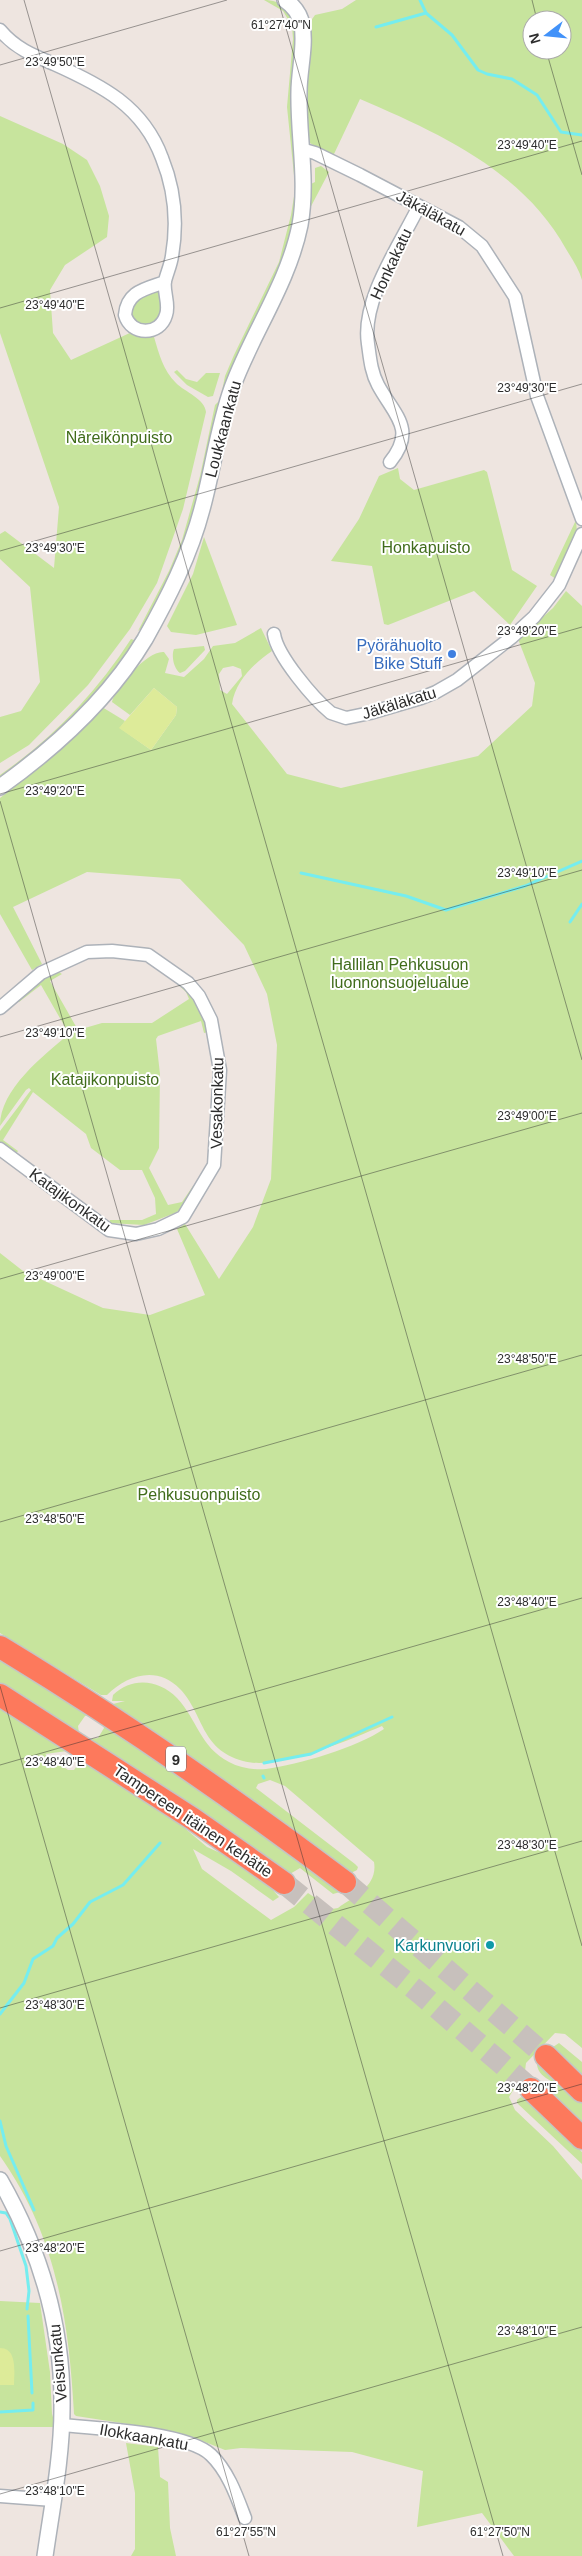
<svg xmlns="http://www.w3.org/2000/svg" width="582" height="2556" font-family="Arial,sans-serif">
<style>
.green{fill:#c7e49d;fill-rule:evenodd}
.pitch{fill:#ddeb99}
.lines{fill:none;stroke-linecap:round;stroke-linejoin:round}
.stream{stroke:#75edef;stroke-width:3}
.motorway-tunnel{stroke:#c7c0bc;stroke-width:22;stroke-dasharray:22 11;stroke-linecap:butt}
.minor-casing{stroke:#adb2b9;stroke-width:15}
.tertiary-casing{stroke:#adb2b9;stroke-width:18}
.motorway-casing{stroke:#c4c4c4;stroke-width:25}
.minor{stroke:#fff;stroke-width:12}
.tertiary{stroke:#fff;stroke-width:15}
.motorway{stroke:#fd795c;stroke-width:22}
.ticks{fill:none;stroke:#2d2d2d;stroke-width:1;stroke-opacity:0.45}
.shop-dot{fill:#3f7fe0;stroke:#fff;stroke-width:2}
.culture-dot{fill:#0f9aa8;stroke:#fff;stroke-width:2}
.labels{text-anchor:middle;dominant-baseline:central;stroke-width:4;stroke-linejoin:round;paint-order:stroke}
.shield{fill:#fff;stroke:#6c6c6c;stroke-width:1}
.shield-label{font-size:15px;font-weight:bold;fill:#2d2d2d}
.street-label{font-size:16px;fill:#2d2d2d;stroke:#fff}
.park-label{font-size:16px;fill:#406c1b;stroke:#fff}
.shop-label{font-size:16px;fill:#366cbe;stroke:#fff;text-anchor:end}
.culture-label{font-size:16px;fill:#0d838f;stroke:#fff;text-anchor:end}
.ticks-label{font-size:12px;text-anchor:middle;fill:#2d2d2d;stroke:#fff;stroke-width:4;stroke-linejoin:round;paint-order:stroke}
</style>
<rect width="100%" height="100%" fill="#eee5e0"/>
<path class="green" d="M264 0C282 0 289 10 296 26V177L294 175 287 107 293 39 292 26 283 11Z
M356 0H582V280C579 269 572 259 566 249 523 171 439 133 360 99L334 154 322 151 310 143 305 128 310 22 315 15 342 9ZM532 20H562V50H532Z
M0 116 63 144 87 160 100 186 109 216 107 237 65 265 50 290 53 333 71 360 132 332 143 337H154C159 354 163 370 176 383 185 392 205 399 206 412L183 509 157 583 130 629 88 685 29 745 0 763V717L21 711 40 682 30 587 0 559V534L5 531 54 568 59 507 0 333Z
M321 166 329 172 307 214 311 184 315 182V168Z
M296 184V215L288 251 224 390 222 391 225 376 234 355 279 262 291 215Z
M159 289 163 308 157 322 142 326 131 319C130 296 140 297 159 289Z
M177 370 186 379 197 382 206 373H220L213 396 208 397 187 385 174 372Z
M219 401 195 512 177 565 144 626 138 631 169 571 182 540 200 476 215 405Z
M398 468 400 479 414 490 484 470 487 472 512 570 537 586 510 625 474 591 388 625 384 624 372 566 331 561 359 519 379 476Z
M576 520 577 534 556 579 550 575Z
M204 537 237 625 196 635 171 632 167 626 193 574Z
M566 591 582 606V2048L565 2034 555 2033 526 2063 525 2071 509 2097 515 2110 553 2146 582 2180V2556H514L482 2513 417 2527 423 2471 352 2452 241 2448 225 2450 190 2436 167 2430 76 2416 74 2414C69 2320 56 2235 0 2156V1709L67 1751 45 1754 68 1770H74L79 1763 78 1757 175 1820 207 1847 227 1856 271 1888 279 1897 273 1901 231 1871 193 1849 202 1869 271 1920 294 1907 308 1893 332 1909 338 1908C355 1896 378 1886 374 1862L285 1786 270 1780 258 1784 256 1788 355 1864 358 1867 357 1870 351 1873 249 1797 113 1704 125 1701H112L113 1695C132 1677 158 1679 177 1698 197 1719 200 1747 229 1762 240 1768 254 1770 266 1769 298 1765 358 1747 384 1729L382 1726C349 1740 278 1771 243 1761 200 1749 204 1714 180 1689 157 1665 127 1675 107 1695H101L0 1633V1253L23 1271 103 1308 150 1315 205 1295 177 1229 185 1224 219 1279 253 1227 271 1179 277 1045 267 994 244 945 180 879 87 872 13 907 42 964 32 970 0 914V798L52 757 102 707 125 721 120 728 151 750 176 715 177 707 154 688 130 715 112 702C115 687 148 650 164 652L169 659 165 673 184 677 204 659 213 646 235 643 261 628 272 651C254 663 235 682 232 704L287 774 341 788 478 756 532 706 535 683 518 639 553 608ZM233 666 241 669 242 676 227 694 220 690 219 674 223 668Z
M131 639 134 640V643C99 700 50 739 0 781V775C53 738 96 693 131 639Z
M204 646 205 650 185 671 180 673C174 669 171 656 174 649Z
M57 971 62 974 50 981 78 1030 102 1023H152L189 999 186 992 174 981 175 980C193 994 204 1008 208 1032L204 1033 201 1021 158 1036 156 1039 160 1074 159 1148 149 1168 168 1205 182 1202 193 1186 196 1188 181 1209 175 1213 144 1225 109 1223 110 1220H142L156 1214 155 1198 142 1170H120L91 1148 86 1134 33 1092 3 1140 18 1151 16 1154 0 1143V1131L31 1090 29 1088 26 1090 0 1126C0 1089 43 1056 69 1034L41 985 19 1002 17 1000 41 978Z
M0 1656 92 1714 85 1716 78 1726 79 1733 0 1687Z
M102 1723 187 1776 340 1892 333 1894 300 1868 290 1874 89 1739 98 1738 104 1728Z
M559 2043 582 2062V2075L553 2047Z
M539 2061 582 2101V2126L538 2081 551 2087 553 2086 551 2081C544 2077 538 2073 537 2065Z
M521 2097 544 2116 582 2152V2164L517 2103V2100Z
M0 2301 40 2303 50 2372 52 2414 56 2427H0Z
M126 2443 158 2447 160 2477 168 2482 170 2528 176 2556H131L135 2549V2493Z"/>
<path class="pitch" d="M154 688 177 707 176 715 151 750 119 728Z
M0 2348C18 2348 14 2373 14 2385H0Z"/>
<g class="lines">
<path class="stream" d="M420 0 426 13
M376 27 426 13 452 35 478 70 487 74 512 79 537 95 561 132 582 135
M301 873 406 896 446 910 525 886 582 861
M570 922 582 904
M264 1763 311 1754 392 1717
M263 1776 264 1778
M0 2014 24 1983 33 1959 53 1946 57 1938 73 1924 90 1902 123 1885 160 1843
M0 2121 6 2146 34 2210
M0 2212 6 2213 10 2219 26 2266 29 2291 27 2309
M28 2316 32 2393
M0 2412 33 2410V2403"/>
<path class="motorway-tunnel" d="M345 1882 546 2056
M284 1883 422 1995 531 2089"/>
<g class="minor-casing">
<path id="minor" d="M0 30C15 48 32 55 54 64 101 85 143 106 162 158 175 190 178 221 172 256 171 264 167 273 165 281 163 292 170 304 166 315 160 336 131 336 125 315 127 291 146 289 165 282
M301 149 315 153 360 175 459 227 482 246 515 297 537 396 582 519
M390 462C417 429 394 415 378 385 371 372 370 358 368 344 361 300 400 245 419 206
M274 634C277 656 314 699 331 713L346 718 370 713 421 698 436 692 457 680 512 637 534 617 559 585 582 534
M0 1008 41 973 87 952 112 951 148 955 188 983 199 996 211 1020 220 1070 214 1165 183 1217 158 1229 136 1234 109 1230 0 1149
M61 2425C95 2428 187 2432 211 2455 228 2471 237 2497 245 2518
M0 2496 53 2500"/>
</g>
<g class="tertiary-casing">
<path id="tertiary" d="M0 787C56 747 109 699 145 639 168 598 190 555 202 509 213 469 218 427 232 388 252 333 288 284 300 225 308 181 298 136 299 92 299 70 306 46 302 25 300 14 294 6 285 0
M0 2180C40 2250 63 2327 62 2408 62 2457 52 2507 45 2556"/>
</g>
<g class="motorway-casing">
<path id="motorway" d="M0 1647C119 1719 233 1798 345 1882
M0 1695 193 1819 284 1883
M546 2056 582 2091
M531 2089 582 2138"/>
</g>
<use href="#minor" class="minor"/>
<use href="#tertiary" class="tertiary"/>
<use href="#motorway" class="motorway"/>
</g>
<path class="ticks" d="M24 0 582 1946M278 0 582 1060M532 0 537 20M546 50 582 175M0 65 227 0M0 308 582 141M0 551 582 384M0 794 582 627M0 801 503 2556M0 1037 582 870M0 1279 582 1113M0 1522 582 1355M0 1686 249 2556M0 1765 582 1598M0 2008 582 1841M0 2251 582 2084M0 2494 582 2327"/>
<circle class="shop-dot" cx="452" cy="654" r="5"/>
<circle class="culture-dot" cx="490" cy="1945" r="5"/>
<g class="labels">
<rect class="shield" x="166" y="1746.5" width="20" height="25" rx="4"/>
<g class="shield-label">
<text x="176" y="1759">9</text>
</g>
<g class="street-label">
<text transform="translate(431 213) rotate(29)">Jäkäläkatu</text>
<text transform="translate(391 264) rotate(-65)">Honkakatu</text>
<text transform="translate(223 429) rotate(-75)">Loukkaankatu</text>
<text transform="translate(399 703) rotate(-17)">Jäkäläkatu</text>
<text transform="translate(217 1103) rotate(-89)">Vesakonkatu</text>
<text transform="translate(70 1200) rotate(36)">Katajikonkatu</text>
<text transform="translate(193 1821) rotate(34)">Tampereen itäinen kehätie</text>
<text transform="translate(58 2363) rotate(-95)">Veisunkatu</text>
<text transform="translate(144 2437) rotate(10)">Ilokkaankatu</text>
</g>
<g class="park-label">
<text x="119" y="437">Näreikönpuisto</text>
<text x="426" y="547">Honkapuisto</text>
<text x="400" y="964">Hallilan Pehkusuon<tspan x="400" dy="18">luonnonsuojelualue</tspan></text>
<text x="105" y="1079">Katajikonpuisto</text>
<text x="199" y="1494">Pehkusuonpuisto</text>
</g>
<g class="shop-label">
<text x="442" y="645">Pyörähuolto<tspan x="442" dy="18">Bike Stuff</tspan></text>
</g>
<g class="culture-label">
<text x="480" y="1945">Karkunvuori</text>
</g>
</g>
<g class="ticks-label">
<text x="281" y="29">61°27'40"N</text>
<text x="55" y="66">23°49'50"E</text>
<text x="527" y="149">23°49'40"E</text>
<text x="55" y="309">23°49'40"E</text>
<text x="527" y="392">23°49'30"E</text>
<text x="55" y="552">23°49'30"E</text>
<text x="527" y="635">23°49'20"E</text>
<text x="55" y="795">23°49'20"E</text>
<text x="527" y="877">23°49'10"E</text>
<text x="55" y="1037">23°49'10"E</text>
<text x="527" y="1120">23°49'00"E</text>
<text x="55" y="1280">23°49'00"E</text>
<text x="527" y="1363">23°48'50"E</text>
<text x="55" y="1523">23°48'50"E</text>
<text x="527" y="1606">23°48'40"E</text>
<text x="55" y="1766">23°48'40"E</text>
<text x="527" y="1849">23°48'30"E</text>
<text x="55" y="2009">23°48'30"E</text>
<text x="527" y="2092">23°48'20"E</text>
<text x="55" y="2252">23°48'20"E</text>
<text x="527" y="2335">23°48'10"E</text>
<text x="55" y="2495">23°48'10"E</text>
<text x="246" y="2536">61°27'55"N</text>
<text x="500" y="2536">61°27'50"N</text>
</g>
<g transform="translate(547 35) rotate(254)"><circle r="24" fill="#ffffff" stroke="#ababab"/>
<path d="M0-4L9 19L0 12L-9 19Z" fill="#4292f9"/>
<text y="-8" font-size="14" font-weight="bold" text-anchor="middle" fill="#2d2d2d">N</text>
</g>
</svg>
